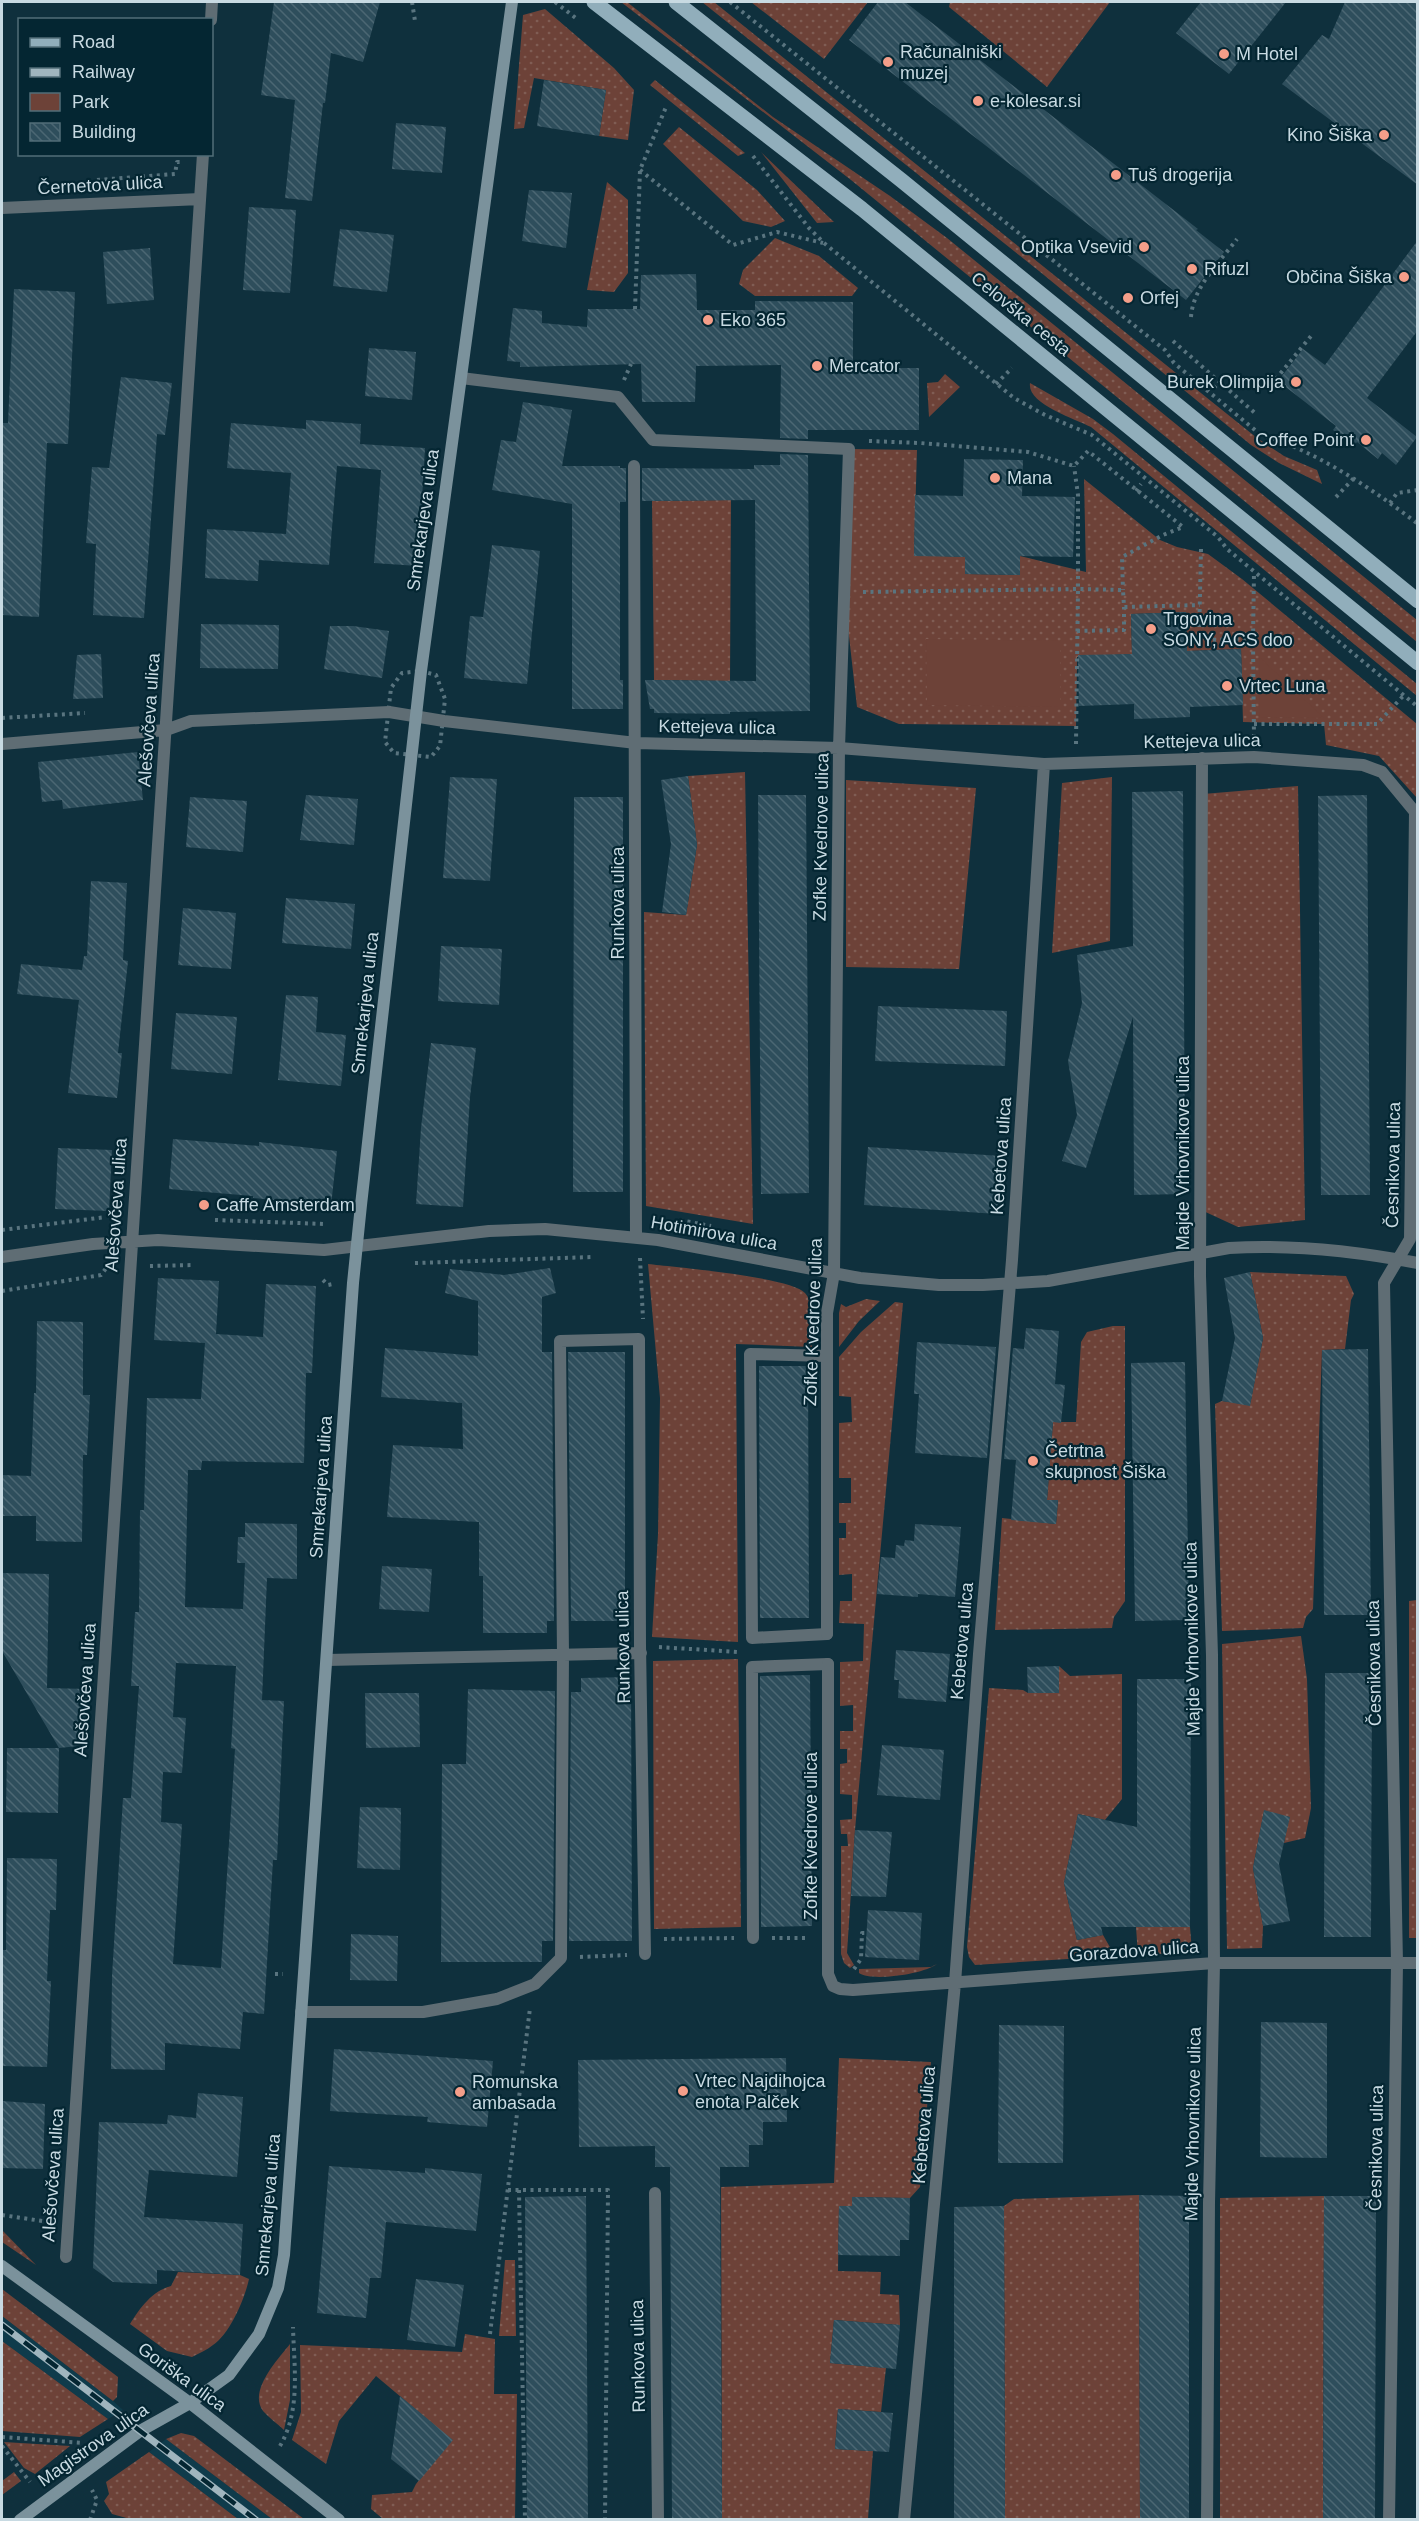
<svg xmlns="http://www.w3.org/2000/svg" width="1419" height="2521" font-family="Arial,sans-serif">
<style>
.built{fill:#0f3b4b}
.grass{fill:url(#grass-dots)}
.park{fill:#6d4238}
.building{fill:url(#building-back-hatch);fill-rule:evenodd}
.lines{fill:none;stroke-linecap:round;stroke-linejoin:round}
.path{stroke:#59747f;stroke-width:4;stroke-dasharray:3 4.5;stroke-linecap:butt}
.lane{stroke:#5f6d74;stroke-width:12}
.street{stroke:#5f6d74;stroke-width:12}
.secondary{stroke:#7b929c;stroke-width:12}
.primary{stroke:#91aebb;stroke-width:15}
.rail-casing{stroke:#a0b5be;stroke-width:7}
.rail{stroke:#042632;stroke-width:4.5;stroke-dasharray:14;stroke-linecap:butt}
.poi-dot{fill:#f49e89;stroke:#042632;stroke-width:2}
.labels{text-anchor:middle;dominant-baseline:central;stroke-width:4.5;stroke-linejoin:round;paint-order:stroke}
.poi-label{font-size:18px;fill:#c8dae2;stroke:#042632;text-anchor:start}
.street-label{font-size:18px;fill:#c8dae2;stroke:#042632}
</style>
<defs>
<pattern id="grass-dots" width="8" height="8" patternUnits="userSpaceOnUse" patternTransform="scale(1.5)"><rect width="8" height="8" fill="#6d4238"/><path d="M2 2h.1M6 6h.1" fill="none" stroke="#805d54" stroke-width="1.8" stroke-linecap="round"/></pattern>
<pattern id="building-back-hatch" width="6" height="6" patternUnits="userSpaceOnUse" patternTransform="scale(1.5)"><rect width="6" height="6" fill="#2e4e5c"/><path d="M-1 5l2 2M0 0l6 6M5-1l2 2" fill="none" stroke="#4b6773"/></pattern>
</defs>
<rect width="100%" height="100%" fill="#0f303d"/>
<path class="built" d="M2 2316 113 2401 123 2410 108 2419 2 2341Z
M166 2439 272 2519H238L149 2452Z"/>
<path class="grass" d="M621 2H627L773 117 890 196 947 238 1417 620V642L851 180Z
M702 2H714L1257 438 1284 456 1317 470 1322 484 1279 463 1251 445 1039 271Z
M751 2H868L824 59Z
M950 2H1110L1047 87 949 7Z
M545 9 614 68 634 90 628 140 599 136 606 90 534 78 524 128 514 129 523 15Z
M655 80 745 153 738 156 650 85Z
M679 127 757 190 785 221 771 227 743 221 663 144Z
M761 152 834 222 817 223Z
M607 182 628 200V273L614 292 587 290Z
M775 238 819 256 858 288 852 296H755L739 284 743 270Z
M945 374 960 387 929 417 927 383 938 382Z
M1030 383 1093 419 1113 434 1417 684V696L1091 427C1074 418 1027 404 1030 383Z
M849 449 917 450 914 555 965 557V574L1020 575V556L1086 572 1084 479 1160 540 1177 547 1208 554 1242 579 1417 724V798L1379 756 1326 745 1324 724 1243 722 1241 649 1187 651 1186 612 1131 614 1132 654 1077 657 1076 726 899 724 857 707 844 592Z
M731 500 730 681 654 680 652 501Z
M745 772 753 1224 646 1206 644 912 686 915 697 845 688 776Z
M1112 777 1110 941 1052 953 1062 783Z
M846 780 976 788 959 969 846 967Z
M1298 786 1305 1220 1238 1227 1199 1209 1203 794Z
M648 1264C674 1267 791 1277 805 1293 816 1305 811 1332 812 1347L736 1344 738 1642 652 1637 658 1534 660 1398Z
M1250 1272 1346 1276 1354 1294 1351 1300 1345 1349 1322 1350 1313 1609 1306 1617 1303 1628 1222 1631 1215 1404 1222 1401 1250 1405 1263 1338Z
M866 1299 880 1301 859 1321 839 1347V1313L841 1304 846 1307Z
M895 1302 903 1303 855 1830 847 1953 854 1965 850 1968 844 1963 841 1954V1846H848L847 1834H841L840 1820 852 1819V1795L840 1794V1764L847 1763V1749H840V1731H853V1705L840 1706V1662L863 1661 864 1624 839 1623 840 1601H852V1574L839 1575V1538H846V1523H839V1503H851V1478H839V1423L852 1422 851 1397 839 1396V1357L861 1332Z
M1113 1326H1125V1601L1114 1617 1112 1628 995 1630 1002 1518 1056 1524 1058 1501 1047 1500 1053 1422H1076L1081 1342 1087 1332Z
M1417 1600 1418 1938H1409V1601Z
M1301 1636 1307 1679 1311 1808 1305 1838 1284 1843 1289 1817 1264 1811 1253 1868 1263 1926 1262 1948 1227 1949 1222 1644Z
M738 1659 741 1927 654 1929 653 1661Z
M1059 1666 1070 1676 1122 1674V1799L1105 1820 1078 1814 1064 1883 1077 1940 1103 1935 1115 1956 975 1965 969 1957 967 1947 989 1688 1023 1690 1028 1693H1059Z
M1136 1927H1190L1192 1951 1138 1956Z
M937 1964C924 1974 872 1982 859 1973V1969L931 1967Z
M839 2058 931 2062 920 2187 910 2198 852 2197V2206L839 2207 838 2271 881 2272 880 2294 899 2295 900 2325 834 2320 830 2363 886 2368 881 2412 838 2409 835 2449 873 2451 868 2519H722L721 2187 834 2183Z
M1139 2195 1140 2519H1005L1004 2206 1014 2199Z
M1324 2196 1323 2519H1220V2198Z
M2 2230 36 2265 2 2242Z
M505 2260H515L516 2336H499Z
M178 2272 240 2275 249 2279C245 2298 230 2334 213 2345 207 2350 199 2353 192 2357L167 2351 130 2324C140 2308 152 2291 171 2286Z
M2 2289 118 2377 117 2397 113 2401 2 2316Z
M465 2334 495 2339 494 2394H517L515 2519H383L371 2509 372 2495 412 2492 416 2484 452 2440 376 2376 339 2421 326 2464 292 2440 301 2412 300 2345 462 2352Z
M2 2341 108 2419 80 2437 2 2431Z
M290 2344V2400L284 2430C278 2424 269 2418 263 2411 248 2391 278 2359 290 2344Z
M181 2433 194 2436 304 2519H272L166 2439Z
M4 2442 70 2446 35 2474 24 2468Z
M149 2452 238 2519H130L112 2514 104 2501 109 2494 106 2482Z
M14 2472 21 2481 2 2495V2481Z"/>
<path class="park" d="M926 639 1060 641V707L927 705Z
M1259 657 1324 718 1260 717Z"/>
<path class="building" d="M274 2H380L363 62 331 53 325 103H323L312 201 285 198 295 100 261 95Z
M878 2H905L1198 229 1196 230 1224 252 1186 300 849 40Z
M1201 2H1286L1229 74 1176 33Z
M1345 2H1418V185L1282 84 1322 35 1329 39Z
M544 80 606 90 599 136 537 126Z
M396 123 446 127 442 173 392 169Z
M529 190 572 193 566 248 522 241Z
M249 207 296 210 290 293 243 290Z
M340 229 394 235 387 292 333 286Z
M1418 240V330L1367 398 1417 437 1396 465 1382 453 1378 459 1357 442 1354 446 1333 430 1336 426 1278 381 1303 349 1325 365Z
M150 248 154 300 107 304 103 252Z
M696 274 697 310H755V301L853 302V368H919V430H808V439L780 438 781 365 696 366 695 402H642L641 364 520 367V362L507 361 513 308 542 311V323L587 327 588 309H640L641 275Z
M14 289 75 292 68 444 47 443 39 617 2 615V423H8Z
M369 348 416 352 412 400 365 396Z
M121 377 172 383 165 435 157 434 144 618 93 615 96 544 86 543 92 467 109 468Z
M523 402 572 410 562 466H620V468H626V502H620V680H623V709H572V504L492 490 501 440 516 442Z
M306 420 361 424 360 444 425 448 418 566 374 563 381 470 337 466 329 565 259 560 258 581 205 578 207 529 286 534 291 473 227 468 231 423 306 429Z
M780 454 808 455 810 711 730 712V714L654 713V709H650L645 680 756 681 755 500 642 501V468L754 469V465H780Z
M964 459 1023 460 1022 496 1075 497 1073 557 1020 556V575L965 574V557L914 556 915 495 963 496Z
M492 545 540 551 527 684 464 678 470 616 483 617Z
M1186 612 1187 651 1241 649 1243 705 1190 707V717L1134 719V704L1079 706 1078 655 1132 654 1131 614Z
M201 624 279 625 278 669 200 668Z
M330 626H353L389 631 382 678 324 669Z
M101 654 103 698 73 699 77 655Z
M138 752 143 800 63 809 62 800 42 802 38 762Z
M688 776 697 845 686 915 662 912 671 844 661 780Z
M450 777 497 779 490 881 443 878Z
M1183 791 1185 1194 1134 1195 1133 1017 1086 1168 1062 1161 1077 1115 1068 1061 1082 1003 1077 955 1133 946 1132 792Z
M306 795 358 799 354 845 300 840Z
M758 795H806L809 1193 761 1194Z
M1367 795 1370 1195H1321L1318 796Z
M190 797 247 801 243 852 186 847Z
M574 797H623V1192H573Z
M91 881 127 883 123 960 128 961 118 1053H122L117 1098 68 1093 79 1000 17 994 21 964 82 970 84 956H87Z
M286 898 355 904 351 949 282 943Z
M183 908 236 913 231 969 178 965Z
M441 946 502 949 499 1005 438 1001Z
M286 995 318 997 316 1032 346 1035 341 1086 278 1080Z
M878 1006 1007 1011 1005 1066 875 1061Z
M176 1013 237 1017 232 1074 171 1069Z
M431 1043 476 1048 470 1097 463 1207 416 1204 421 1128Z
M173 1139 259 1146V1142L337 1151 331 1206 253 1198V1196L169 1189Z
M868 1147 1001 1156 997 1214 864 1205Z
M58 1148 112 1150 109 1211 55 1209Z
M550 1268 556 1293 542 1297V1352H552L554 1621H547V1633H483V1576H479V1522L387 1517 393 1445 463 1449 462 1403 381 1397 385 1348 478 1356V1301L445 1293 450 1269 504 1275Z
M1250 1272 1263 1338 1250 1406 1222 1401 1235 1338 1224 1278Z
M158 1278 219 1281 216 1334 263 1337 266 1284 316 1286 312 1373H306L304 1463 202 1461 201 1470H188L185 1607 243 1609 245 1563H237L238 1537H245V1523L297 1524V1579L267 1578 262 1700 284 1701 277 1860H273L264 2014 243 2012 240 2049 165 2043V2070L111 2069 112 1976 123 1798H131L139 1686H131L135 1612H139L140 1510H144L147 1398 201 1399 205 1343 154 1340ZM176 1663 236 1666 231 1748 235 1749 221 1968 173 1964 182 1824 161 1822 163 1772 182 1773 186 1718 173 1717Z
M37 1321 83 1322V1395H90L87 1455H83L82 1542 36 1541V1516H2V1475L31 1476 34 1393H36Z
M1026 1328 1059 1331 1055 1384 1065 1385 1061 1423 1053 1422 1047 1500H1058L1056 1524 1011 1520 1016 1460 1004 1459 1013 1348 1024 1349Z
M917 1342 996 1347 987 1458 915 1453 919 1394H914Z
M1368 1349 1371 1615H1324L1322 1350Z
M568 1352H625V1621H571Z
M1185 1362 1189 1620 1135 1621 1131 1363Z
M759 1366H808L809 1618H760Z
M915 1524 961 1527 955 1597 918 1594V1597L877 1594 881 1557 895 1558 896 1545 904 1546 905 1540 914 1541Z
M382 1566 432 1569 429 1612 379 1609Z
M2 1573 49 1574 47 1688 88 1689V1745L59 1748 2 1651Z
M896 1650 950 1654 946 1702 898 1698 899 1680H894Z
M1059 1666V1693H1028L1027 1667Z
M1325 1673H1372L1371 1937H1324Z
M810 1675 812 1926 761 1927 760 1676Z
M631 1677 632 1941H569L571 1692H581V1678Z
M1137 1679H1191L1190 1927H1101L1103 1935 1077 1940 1064 1883 1078 1814 1137 1827Z
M468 1689 555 1691 553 1941H542V1962H441L442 1764H466Z
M365 1693H419L420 1747 366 1748Z
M882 1745 944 1750 940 1800 877 1795Z
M7 1748H59L58 1813 6 1812Z
M360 1807 401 1808 400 1870 357 1868Z
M1264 1810 1290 1817 1279 1864 1290 1921 1263 1926 1253 1868Z
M855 1830 892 1832 886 1897 851 1896Z
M7 1858 57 1859 56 1910H50L47 1981H51L47 2067 2 2066V1950H6Z
M868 1910 922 1913 919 1960 865 1957Z
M351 1934 398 1936 397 1981 350 1980Z
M1261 2022 1327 2023V2158L1260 2157Z
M999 2025 1064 2026 1063 2163H998Z
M334 2049 493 2061 487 2127 427 2122 428 2117 330 2111Z
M786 2058 787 2122H763V2145H749V2167H720L722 2520H672L670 2167H655V2146L579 2147 578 2060Z
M198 2093 243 2097 237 2177 149 2170 144 2217 243 2224 240 2275 157 2270V2284L113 2282 93 2268 99 2122 167 2124 168 2115 196 2118Z
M2 2101 45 2104 43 2169 2 2168Z
M329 2166 425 2173V2168L482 2174 476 2231 386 2222 381 2278H370L366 2318 317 2313Z
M1139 2195 1189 2196V2520H1140Z
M586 2196 588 2520H527L525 2197Z
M1324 2196H1376L1375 2520H1323Z
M852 2197 910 2198 909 2240H900V2256L838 2255 839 2206H852Z
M1004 2206 1005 2520H954V2207Z
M416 2279 464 2285 455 2347 407 2340Z
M834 2320 900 2325 896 2369 830 2363Z
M400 2396 453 2440 419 2481 391 2459Z
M838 2409 893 2413 889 2452 835 2449Z"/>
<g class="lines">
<path class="path" d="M412 2 415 21
M555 2 577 19
M730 2 1165 350 1174 363 1261 435C1317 451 1372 489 1418 524
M753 156 809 228 824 243 1014 398 1045 415 1092 435 1218 537 1227 549 1418 707
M640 170 733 245 777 232 823 243
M97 180 175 174 177 162H183
M635 309 640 170 666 107
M1191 317C1193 287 1219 263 1237 239
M1173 341 1256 414
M624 380 631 364
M996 384 1012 368
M1271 385 1311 336
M1214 388 1219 382
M869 441 920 443 1028 452 1074 466 1088 451 1183 527 1163 535 1122 557 1123 590
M1136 491 1141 484
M1336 497 1354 478
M1390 503 1397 493 1418 490
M1201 549 1199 640 1253 639 1254 739
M863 592 1078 589V495L1074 466
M1077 631 1124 630V607
M1253 639 1254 573
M421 671 436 675 445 699 440 746 431 757 394 753 385 742 391 688 402 673Z
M2 718 85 713
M1254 724H1377L1404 695
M1076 744 1078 589 1123 590 1124 607 1200 605
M215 1220 325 1224
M680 1220 711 1226
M2 1230 106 1217
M640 1258 643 1319
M415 1263 593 1257
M150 1266 194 1265
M323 1280 328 1285 333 1284
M2 1291 101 1275 107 1267
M659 1647 738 1652
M772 1938H809
M664 1939 734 1938
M580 1957 627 1955
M854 1969 861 1959 862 1933H867
M275 1974H283
M508 2190H608L605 2520
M519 2190 525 2520
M2 2215 49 2222
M490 2334 530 2008
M2 2437 84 2443
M2 2446 30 2482
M280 2446C301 2410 294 2367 293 2327
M90 2520 97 2500 92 2490"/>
<path class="lane" d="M827 1356 750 1354 752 1638 827 1634
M753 1938 752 1667 828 1664"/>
<path class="street" d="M211 20 212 2
M2 208 200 199
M461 378 618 397 653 440 849 449 839 748 834 1273 827 1313V1634
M634 466 636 1237
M2 744 166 730 191 721 389 712 444 721 636 743 839 748 1044 764 1254 757 1363 765 1382 772 1415 812 1410 1239 1384 1283 1397 1963 1389 2520
M1202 758 1200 1276 1212 1655 1214 1963 1209 2203 1207 2520
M2 1257 93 1244 158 1240 324 1250 489 1231 545 1229 658 1240 860 1278 939 1285H983L1048 1281 1229 1248C1293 1244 1355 1251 1418 1263
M327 1660 641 1653
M828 1664V1974L833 1986 840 1989 853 1990 1214 1963H1418
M301 2012H423L497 1999 535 1984 561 1958 563 1655 560 1341 639 1339 640 1645 645 1954
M655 2193 658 2520
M66 2257 203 154
M904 2520 955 1983 979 1654 1012 1260 1044 764"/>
<path class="secondary" d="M2 2266 190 2403 339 2520
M20 2520 140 2431 190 2403 229 2375 259 2334 278 2288 284 2255 353 1283 361 1205 421 671 512 2"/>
<path class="primary" d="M594 2 862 209 1418 663
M676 2 901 180 1418 601"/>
<g class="rail-casing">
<path id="rail" d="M2 2325 256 2520"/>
</g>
<use href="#rail" class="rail"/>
</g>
<g class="poi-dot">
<circle cx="1224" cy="54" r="6"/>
<circle cx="888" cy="62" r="6"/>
<circle cx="978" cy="101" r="6"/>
<circle cx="1384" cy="135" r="6"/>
<circle cx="1116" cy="175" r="6"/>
<circle cx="1144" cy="247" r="6"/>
<circle cx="1192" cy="269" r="6"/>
<circle cx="1404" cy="277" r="6"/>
<circle cx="1128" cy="298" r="6"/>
<circle cx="708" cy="320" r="6"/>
<circle cx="817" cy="366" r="6"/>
<circle cx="1296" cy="382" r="6"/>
<circle cx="1366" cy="440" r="6"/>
<circle cx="995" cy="478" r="6"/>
<circle cx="1151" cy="629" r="6"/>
<circle cx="1227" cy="686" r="6"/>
<circle cx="204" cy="1205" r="6"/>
<circle cx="1033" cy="1461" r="6"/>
<circle cx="683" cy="2091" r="6"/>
<circle cx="460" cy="2092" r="6"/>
</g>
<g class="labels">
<g class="poi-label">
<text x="900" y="52">Računalniški<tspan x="900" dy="21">muzej</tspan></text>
<text x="1236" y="54">M Hotel</text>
<text x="990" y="101">e-kolesar.si</text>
<text x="1372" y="135" text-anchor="end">Kino Šiška</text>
<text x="1128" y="175">Tuš drogerija</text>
<text x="1132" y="247" text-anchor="end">Optika Vsevid</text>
<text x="1204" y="269">Rifuzl</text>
<text x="1392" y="277" text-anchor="end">Občina Šiška</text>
<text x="1140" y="298">Orfej</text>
<text x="720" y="320">Eko 365</text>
<text x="829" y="366">Mercator</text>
<text x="1284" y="382" text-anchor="end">Burek Olimpija</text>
<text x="1354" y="440" text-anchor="end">Coffee Point</text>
<text x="1007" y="478">Mana</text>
<text x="1163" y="619">Trgovina<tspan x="1163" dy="21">SONY, ACS doo</tspan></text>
<text x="1239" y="686">Vrtec Luna</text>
<text x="216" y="1205">Caffe Amsterdam</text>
<text x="1045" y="1451">Četrtna<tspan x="1045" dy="21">skupnost Šiška</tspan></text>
<text x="695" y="2081">Vrtec Najdihojca<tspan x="695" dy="21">enota Palček</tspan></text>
<text x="472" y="2082">Romunska<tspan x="472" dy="21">ambasada</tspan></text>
</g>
<g class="street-label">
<text transform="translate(100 185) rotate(-3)">Černetova ulica</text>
<text transform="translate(1021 314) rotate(39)">Celovška cesta</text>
<text transform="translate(423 520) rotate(-82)">Smrekarjeva ulica</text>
<text transform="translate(149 720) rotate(-86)">Alešovčeva ulica</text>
<text transform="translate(717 727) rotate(1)">Kettejeva ulica</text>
<text transform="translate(1202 741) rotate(-1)">Kettejeva ulica</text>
<text transform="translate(821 837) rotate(-89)">Zofke Kvedrove ulica</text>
<text transform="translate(618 903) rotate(-90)">Runkova ulica</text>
<text transform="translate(365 1003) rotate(-84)">Smrekarjeva ulica</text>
<text transform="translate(1183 1153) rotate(-90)">Majde Vrhovnikove ulica</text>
<text transform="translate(1001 1156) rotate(-86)">Kebetova ulica</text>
<text transform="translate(1393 1165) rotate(-89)">Česnikova ulica</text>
<text transform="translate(116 1205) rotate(-86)">Alešovčeva ulica</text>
<text transform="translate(714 1233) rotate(10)">Hotimirova ulica</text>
<text transform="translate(813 1322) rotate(-88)">Zofke Kvedrove ulica</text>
<text transform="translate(321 1487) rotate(-86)">Smrekarjeva ulica</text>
<text transform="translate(1192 1639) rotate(-91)">Majde Vrhovnikove ulica</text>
<text transform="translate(962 1641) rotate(-85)">Kebetova ulica</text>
<text transform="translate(623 1647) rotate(-91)">Runkova ulica</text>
<text transform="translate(1374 1663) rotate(-91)">Česnikova ulica</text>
<text transform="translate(85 1690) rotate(-86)">Alešovčeva ulica</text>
<text transform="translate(811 1836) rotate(-90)">Zofke Kvedrove ulica</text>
<text transform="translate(1134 1951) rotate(-4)">Gorazdova ulica</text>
<text transform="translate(1193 2124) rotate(-89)">Majde Vrhovnikove ulica</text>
<text transform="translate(924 2125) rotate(-85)">Kebetova ulica</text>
<text transform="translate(1376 2148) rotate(-89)">Česnikova ulica</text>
<text transform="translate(53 2175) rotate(-86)">Alešovčeva ulica</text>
<text transform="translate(268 2205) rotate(-85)">Smrekarjeva ulica</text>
<text transform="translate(638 2356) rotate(-91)">Runkova ulica</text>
<text transform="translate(182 2377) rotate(36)">Goriška ulica</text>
<text transform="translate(93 2445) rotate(-35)">Magistrova ulica</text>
</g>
</g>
<rect width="1419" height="2521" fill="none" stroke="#c8dae2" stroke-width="6"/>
<rect x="18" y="18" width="195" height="138" fill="#042632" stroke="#526e78" stroke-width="1.5"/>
<rect x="30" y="38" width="30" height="9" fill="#91aebb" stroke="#526e78" stroke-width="1.5"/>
<text x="72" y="48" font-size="18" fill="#c8dae2">Road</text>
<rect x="30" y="68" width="30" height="9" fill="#a0b5be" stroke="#526e78" stroke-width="1.5"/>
<text x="72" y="78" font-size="18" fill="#c8dae2">Railway</text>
<rect x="30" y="93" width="30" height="18" fill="#6d4238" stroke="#526e78" stroke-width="1.5"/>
<text x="72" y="108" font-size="18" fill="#c8dae2">Park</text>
<rect x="30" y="123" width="30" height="18" fill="url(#building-back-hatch)" stroke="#526e78" stroke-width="1.5"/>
<text x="72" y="138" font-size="18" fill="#c8dae2">Building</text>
</svg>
